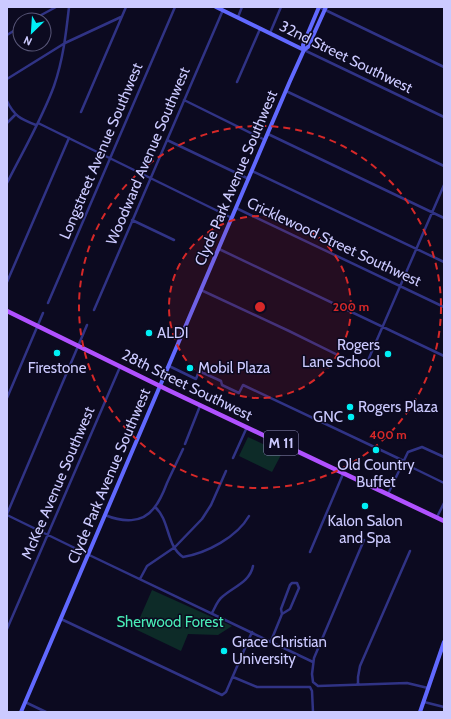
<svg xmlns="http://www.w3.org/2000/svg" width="451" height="719" font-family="Cabin,sans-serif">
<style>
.green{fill:#0d2b28}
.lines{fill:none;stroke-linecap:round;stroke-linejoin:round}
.street{stroke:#303385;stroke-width:2.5}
.secondary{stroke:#6169ff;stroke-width:4}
.primary{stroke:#b051ff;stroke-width:4.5}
.ring{fill:none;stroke:#d62828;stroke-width:2;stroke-dasharray:7 5}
.poi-dot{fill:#00eff5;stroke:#0c0a20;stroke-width:1.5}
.labels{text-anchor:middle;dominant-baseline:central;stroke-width:3;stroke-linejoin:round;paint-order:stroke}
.shield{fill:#0c0a20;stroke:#9290bc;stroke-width:1}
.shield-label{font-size:14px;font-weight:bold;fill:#cccaff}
.street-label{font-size:15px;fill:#cccaff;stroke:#0c0a20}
.poi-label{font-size:15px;fill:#cccaff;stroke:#0c0a20;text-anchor:start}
.park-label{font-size:15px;fill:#49ecb6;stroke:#0c0a20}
.centre{fill:#d62828;stroke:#0c0a20;stroke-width:2}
.ring-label{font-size:12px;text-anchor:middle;font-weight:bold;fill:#d62828;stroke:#0c0a20;stroke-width:3;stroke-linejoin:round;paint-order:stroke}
</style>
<rect width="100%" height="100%" fill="#0c0a20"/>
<path class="green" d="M248 437 282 453 272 472 239 456Z
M152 590 232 626 218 635 188 634 181 651 135 629Z"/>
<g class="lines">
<path class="street" d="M319 7 444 67
M238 17 242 7
M32 20 56 7
M270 33 281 7
M7 35 20 27
M304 50 444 117
M7 79 65 43 121 17
M237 82 260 29
M286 91 444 166
M184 100 265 140
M7 101C14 116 21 119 36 125
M81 112 126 7
M7 123 15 115
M38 123 232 218
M268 134 444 218
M167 140 249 179
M252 171 444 262
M7 183C23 151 42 119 54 86 63 60 66 34 69 7
M236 208 444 307
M132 220 174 240
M219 249 444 356
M7 282 69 138
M201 290 289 331 358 365 363 366 366 365 444 185
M48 303 175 7
M94 310 223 10
M169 366 196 379 199 371 221 381 222 385 239 393 243 385 404 461 405 464 444 483
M7 398 43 313
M185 444 200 406
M233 458 247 427
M388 494 408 452 422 447 444 457
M155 507C170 520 166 546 183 557 207 553 237 537 249 516
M7 514 87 325
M7 515 85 553 313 662
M105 515C122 522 142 524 154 508 160 501 164 491 167 483 172 472 178 460 183 449
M437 517 444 503
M364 540 314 658 312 674 313 682 318 686 407 683 428 688
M310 552 343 474
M140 579 147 566 175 547 202 519 211 505 226 471
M212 613C215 608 217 601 222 597 233 587 250 582 253 566
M61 619 222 695 226 692 252 632
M7 629 120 367
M271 641 282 614 290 609 299 588 297 583H292L290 585 281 609 282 614
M233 677 257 687H310L312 691 313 712
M358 684V677L360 666 410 551
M25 702 46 712
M424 702 444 707"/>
<path class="secondary" d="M216 7 304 50
M304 50 303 45 319 7
M21 712 290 81 304 50 308 47 326 7
M420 712 444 642"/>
<path class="primary" d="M7 311 168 390 444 521"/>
</g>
<circle cx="260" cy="307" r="91" fill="#d62828" fill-opacity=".12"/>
<g class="ring">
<circle cx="260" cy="307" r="91"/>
<circle cx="260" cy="307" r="181"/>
</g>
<g class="poi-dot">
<circle cx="149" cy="333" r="4"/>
<circle cx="57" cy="353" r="4"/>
<circle cx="388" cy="354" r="4"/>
<circle cx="190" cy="368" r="4"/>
<circle cx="350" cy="407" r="4"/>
<circle cx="351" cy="417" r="4"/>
<circle cx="376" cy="450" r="4"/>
<circle cx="365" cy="506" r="4"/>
<circle cx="224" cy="651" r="4"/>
</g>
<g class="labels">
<rect class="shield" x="264" y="431" width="34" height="24" rx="3"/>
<g class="shield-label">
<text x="281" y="443">M 11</text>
</g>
<g class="street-label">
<text transform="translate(346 57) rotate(26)">32nd Street Southwest</text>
<text transform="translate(101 151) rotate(-67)">Longstreet Avenue Southwest</text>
<text transform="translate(148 156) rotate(-67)">Woodward Avenue Southwest</text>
<text transform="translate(236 178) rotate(-67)">Clyde Park Avenue Southwest</text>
<text transform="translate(334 242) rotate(25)">Cricklewood Street Southwest</text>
<text transform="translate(187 385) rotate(26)">28th Street Southwest</text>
<text transform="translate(109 476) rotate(-67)">Clyde Park Avenue Southwest</text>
<text transform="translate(58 483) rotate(-67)">McKee Avenue Southwest</text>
</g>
<g class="poi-label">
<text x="157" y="333">ALDI</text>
<text x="380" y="345" text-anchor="end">Rogers<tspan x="380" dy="17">Lane School</tspan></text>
<text x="57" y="368" text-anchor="middle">Firestone</text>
<text x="198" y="368">Mobil Plaza</text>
<text x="358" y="407">Rogers Plaza</text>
<text x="343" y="417" text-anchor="end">GNC</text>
<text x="376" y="465" text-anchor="middle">Old Country<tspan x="376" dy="17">Buffet</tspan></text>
<text x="365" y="521" text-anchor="middle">Kalon Salon<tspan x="365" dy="17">and Spa</tspan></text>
<text x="232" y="642">Grace Christian<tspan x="232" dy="17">University</tspan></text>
</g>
<g class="park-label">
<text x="170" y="622">Sherwood Forest</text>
</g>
</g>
<circle cx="260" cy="307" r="6" class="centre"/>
<g class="ring-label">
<text x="351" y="311">200 m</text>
<text x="388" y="439">400 m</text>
</g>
<rect width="451" height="719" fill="none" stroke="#cccaff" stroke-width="16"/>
<g transform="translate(32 32) rotate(205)"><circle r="19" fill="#0c0a20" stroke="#595779"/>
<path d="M0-3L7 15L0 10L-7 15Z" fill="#00eff5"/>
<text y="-6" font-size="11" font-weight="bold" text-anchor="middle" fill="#cccaff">N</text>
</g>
</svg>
